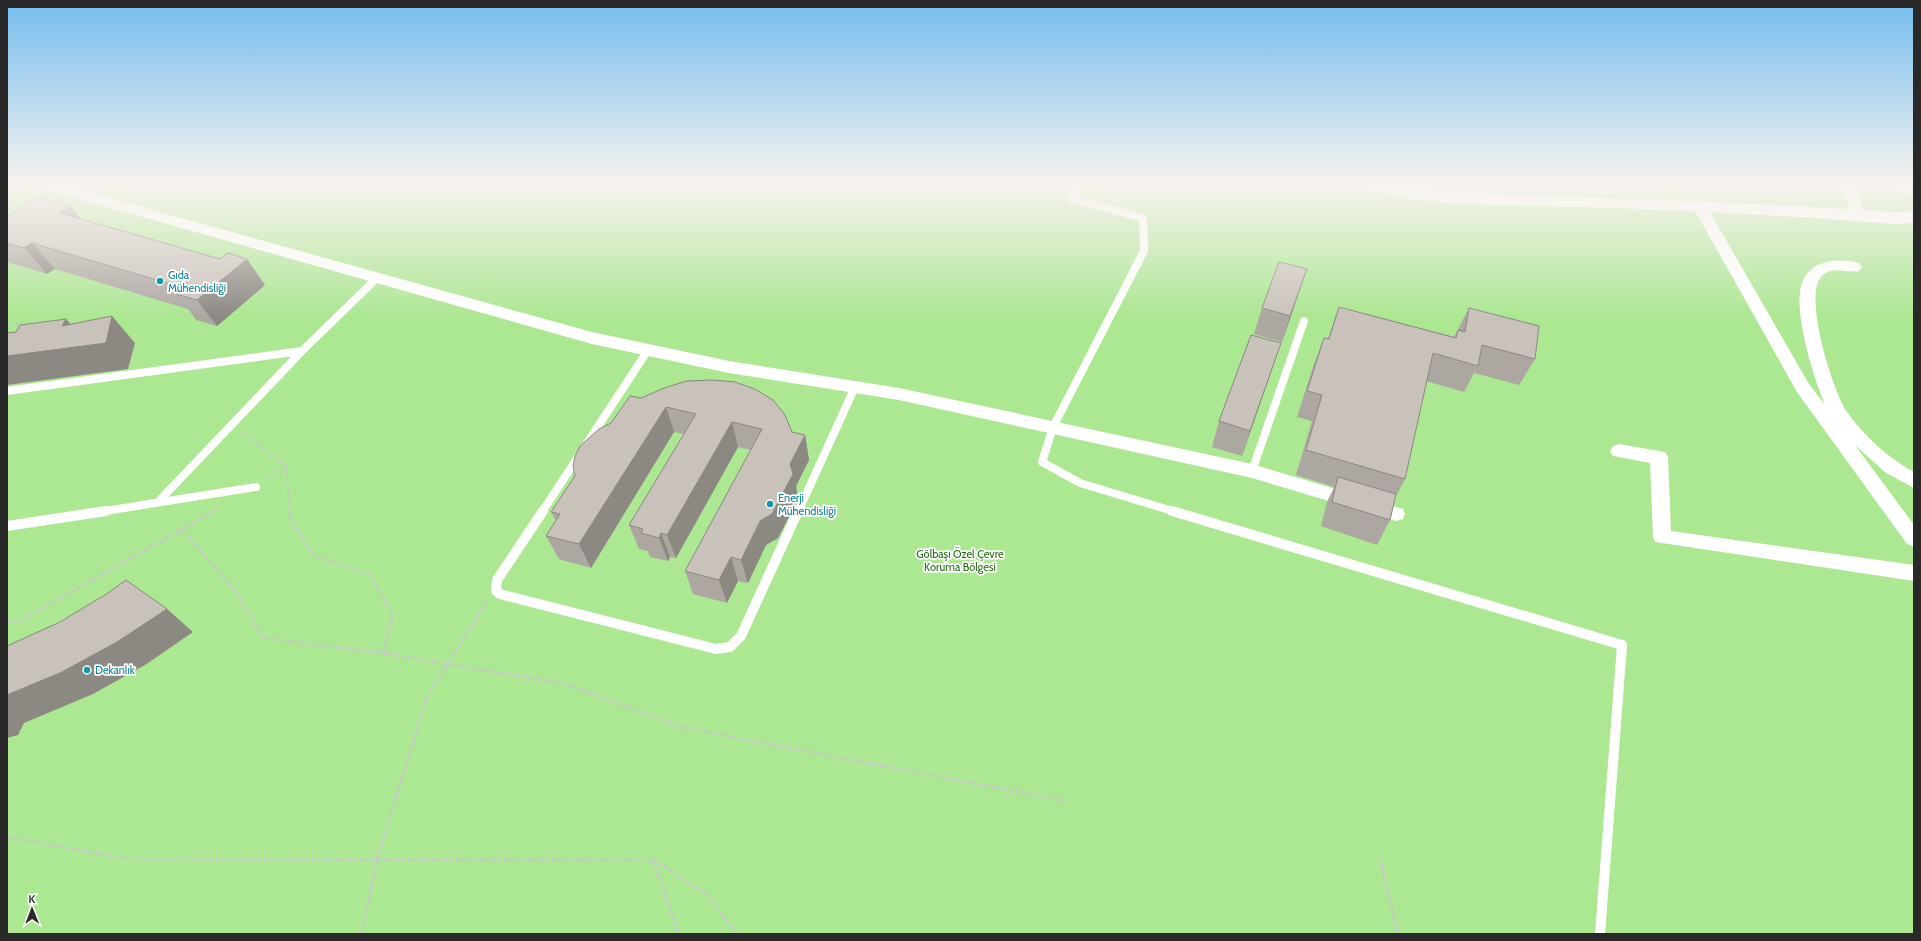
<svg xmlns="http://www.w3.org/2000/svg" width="1921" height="941" font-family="Cabin,sans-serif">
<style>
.green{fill:#ace792}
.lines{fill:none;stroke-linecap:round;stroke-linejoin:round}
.path-far1{stroke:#c7c7c7;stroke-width:2;stroke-dasharray:2.5 2;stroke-linecap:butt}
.path{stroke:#c7c7c7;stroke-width:3;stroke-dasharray:3.5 2.5;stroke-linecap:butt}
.lane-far1{stroke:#fff;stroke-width:8}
.lane{stroke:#fff;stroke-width:10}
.street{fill:#fff;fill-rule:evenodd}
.secondary{fill:#fff;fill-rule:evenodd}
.wall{fill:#aca7a0}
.shaded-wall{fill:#8c8882}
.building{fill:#c8c2ba;stroke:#8c8882}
.culture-dot{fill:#0f9aa8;stroke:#fff;stroke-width:1.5}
.labels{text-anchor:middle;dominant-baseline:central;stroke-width:3.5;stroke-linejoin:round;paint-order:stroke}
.culture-label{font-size:11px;fill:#0d838f;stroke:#fff;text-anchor:start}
.park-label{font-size:11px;fill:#246b15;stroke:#fff}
</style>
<rect width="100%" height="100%" fill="#ede5da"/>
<path class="green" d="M7 186H1914V934H7Z"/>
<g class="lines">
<path class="path-far1" d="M7 323 22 325
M67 323H78
M241 432 286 466 266 480
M286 466 290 512
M212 512 220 507"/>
<path class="path" d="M290 511 291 520 313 555 370 575 393 615 383 653
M182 529 235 590 263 638 383 653 566 684 681 727 1066 801
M7 622 20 621 214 511
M7 837 129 859 653 860 679 934
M1380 858 1398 934
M654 860 706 894 737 934
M361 934 377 859 427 697 487 601"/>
<path class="lane-far1" d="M1080 186 1072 199 1143 218 1144 251 1053 427 1042 462 1080 483 1176 512
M7 391 302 351 377 278
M1252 471 1304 321
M158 502 302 351
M99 512 256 487
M542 512 648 350
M798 512 855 387"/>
<path class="lane" d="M543 511 497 580 496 591 500 594 716 649 730 647 741 636 798 511
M1172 511 1622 645 1600 934
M7 526 106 511"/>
<path class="street" d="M42 186H66L592 332 729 361 899 388 1252 464 1396 507 1403 509 1405 514 1403 519 1396 521 1252 478 899 400 729 373 592 344 44 189Z
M1842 186H1856L1865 215 1863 218H1853L1851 215Z
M1888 186 1914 187V196L1890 189Z
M1700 203 1705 204 1707 207 1809 384 1825 405C1814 379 1792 310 1802 283 1811 259 1838 258 1859 263L1862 267 1859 271C1847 274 1833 265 1822 276 1802 294 1833 392 1847 412 1864 436 1888 458 1914 472V488L1886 473 1855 445 1914 525V547L1907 544 1797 392 1693 207 1695 204Z
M1619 444 1665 452 1668 457 1671 531 1914 565V581L1655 542 1653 537 1650 463 1613 456 1610 451 1613 446Z"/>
<path class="secondary" d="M1364 186C1411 186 1458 193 1505 195 1634 199 1763 203 1892 212L1914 211V223L1892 224C1791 216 1690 210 1589 207 1515 205 1439 208 1366 190Z"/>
</g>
<path class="wall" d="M70 206 80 219 265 285 217 326 196 320 188 309 55 269 47 274 7 262V217Z
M1298 295 1282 342 1254 334 1262 308Z
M1339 307 1454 337 1469 308 1535 359 1519 385 1474 373 1464 392 1426 381 1405 479 1395 498 1390 520 1377 545 1321 526 1327 502 1334 487 1296 475 1312 421 1297 417 1314 364 1324 338 1328 339Z
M1272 369 1242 456 1212 447 1219 421Z
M630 396 805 435 809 460 796 486 798 499 778 538 766 545 748 583 738 581 727 603 693 594 685 571 751 450 738 447 676 558 670 557 668 561 650 557 648 551 639 549 629 525 684 434 674 432 591 568 559 559 546 536 556 521 551 512Z"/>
<path class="shaded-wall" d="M70 206 91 233 60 213Z
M32 243 55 269 47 274 24 248Z
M247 259 265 285 217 326 197 300Z
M1307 269 1298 295 1282 342 1290 316Z
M112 316 135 343 128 369 7 385V356L62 326 66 319 89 345Z
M1281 343 1272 369 1242 456 1250 431Z
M666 407 674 432 591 568 579 544Z
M732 422 738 447 676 558 667 535Z
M805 435 809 460 796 486 798 499 778 538 766 545 748 583 741 560Z
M661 533 670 557 668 561 659 538Z
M731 557 738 581 727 603 719 580Z
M167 609 193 632 145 665 93 694 24 723 18 735 7 738V695Z"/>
<path class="building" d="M37 197 70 206 60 213 220 259 228 253 247 259 197 300 176 294 184 288 32 243 24 248 7 243V217Z
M1279 262 1307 269 1290 316 1262 308Z
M1339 307 1456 338 1458 330 1465 332 1469 308 1539 326 1535 359 1482 345 1478 366 1433 353 1405 479 1306 450 1322 395 1307 391 1324 338 1329 339Z
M112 316 106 343 7 356V333L16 332 20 325 66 319 62 326Z
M1251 335 1281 343 1250 431 1219 421Z
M712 380 735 382 755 389 773 400 785 415 792 432 805 435 790 464 793 474 772 514 760 521 741 560 731 557 719 580 685 571 762 429 732 422 667 535 661 533 659 538 641 533 643 529 629 525 696 414 666 407 579 544 546 536 560 514 551 512 575 476 573 466 575 456 580 446 599 429 611 423 630 396 641 398 664 388 687 381Z
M1338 477 1396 494 1390 520 1332 502Z
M126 580 167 609 117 642 62 672 7 695V646L60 622 108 593Z"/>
<linearGradient id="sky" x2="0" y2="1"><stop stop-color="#73bdee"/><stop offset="0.58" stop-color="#f7f3ee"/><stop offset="1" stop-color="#f7f3ee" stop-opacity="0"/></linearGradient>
<rect width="1921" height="318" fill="url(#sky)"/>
<g class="culture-dot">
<circle cx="160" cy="281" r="4"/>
<circle cx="770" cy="504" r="4"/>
<circle cx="87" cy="670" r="4"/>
</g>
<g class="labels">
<g class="culture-label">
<text x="168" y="275">Gıda<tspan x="168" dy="13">Mühendisliği</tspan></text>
<text x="778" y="498">Enerji<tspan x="778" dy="13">Mühendisliği</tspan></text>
<text x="95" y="670">Dekanlık</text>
</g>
<g class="park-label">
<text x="960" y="554">Gölbaşı Özel Çevre<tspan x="960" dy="13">Koruma Bölgesi</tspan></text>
</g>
</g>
<rect width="1921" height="941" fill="none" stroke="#292929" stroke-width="16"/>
<g transform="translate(32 909) rotate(359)" stroke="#ffffff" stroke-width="3" paint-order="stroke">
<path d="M0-3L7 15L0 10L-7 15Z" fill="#292929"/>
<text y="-6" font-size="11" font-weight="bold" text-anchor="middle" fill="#292929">K</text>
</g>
</svg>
